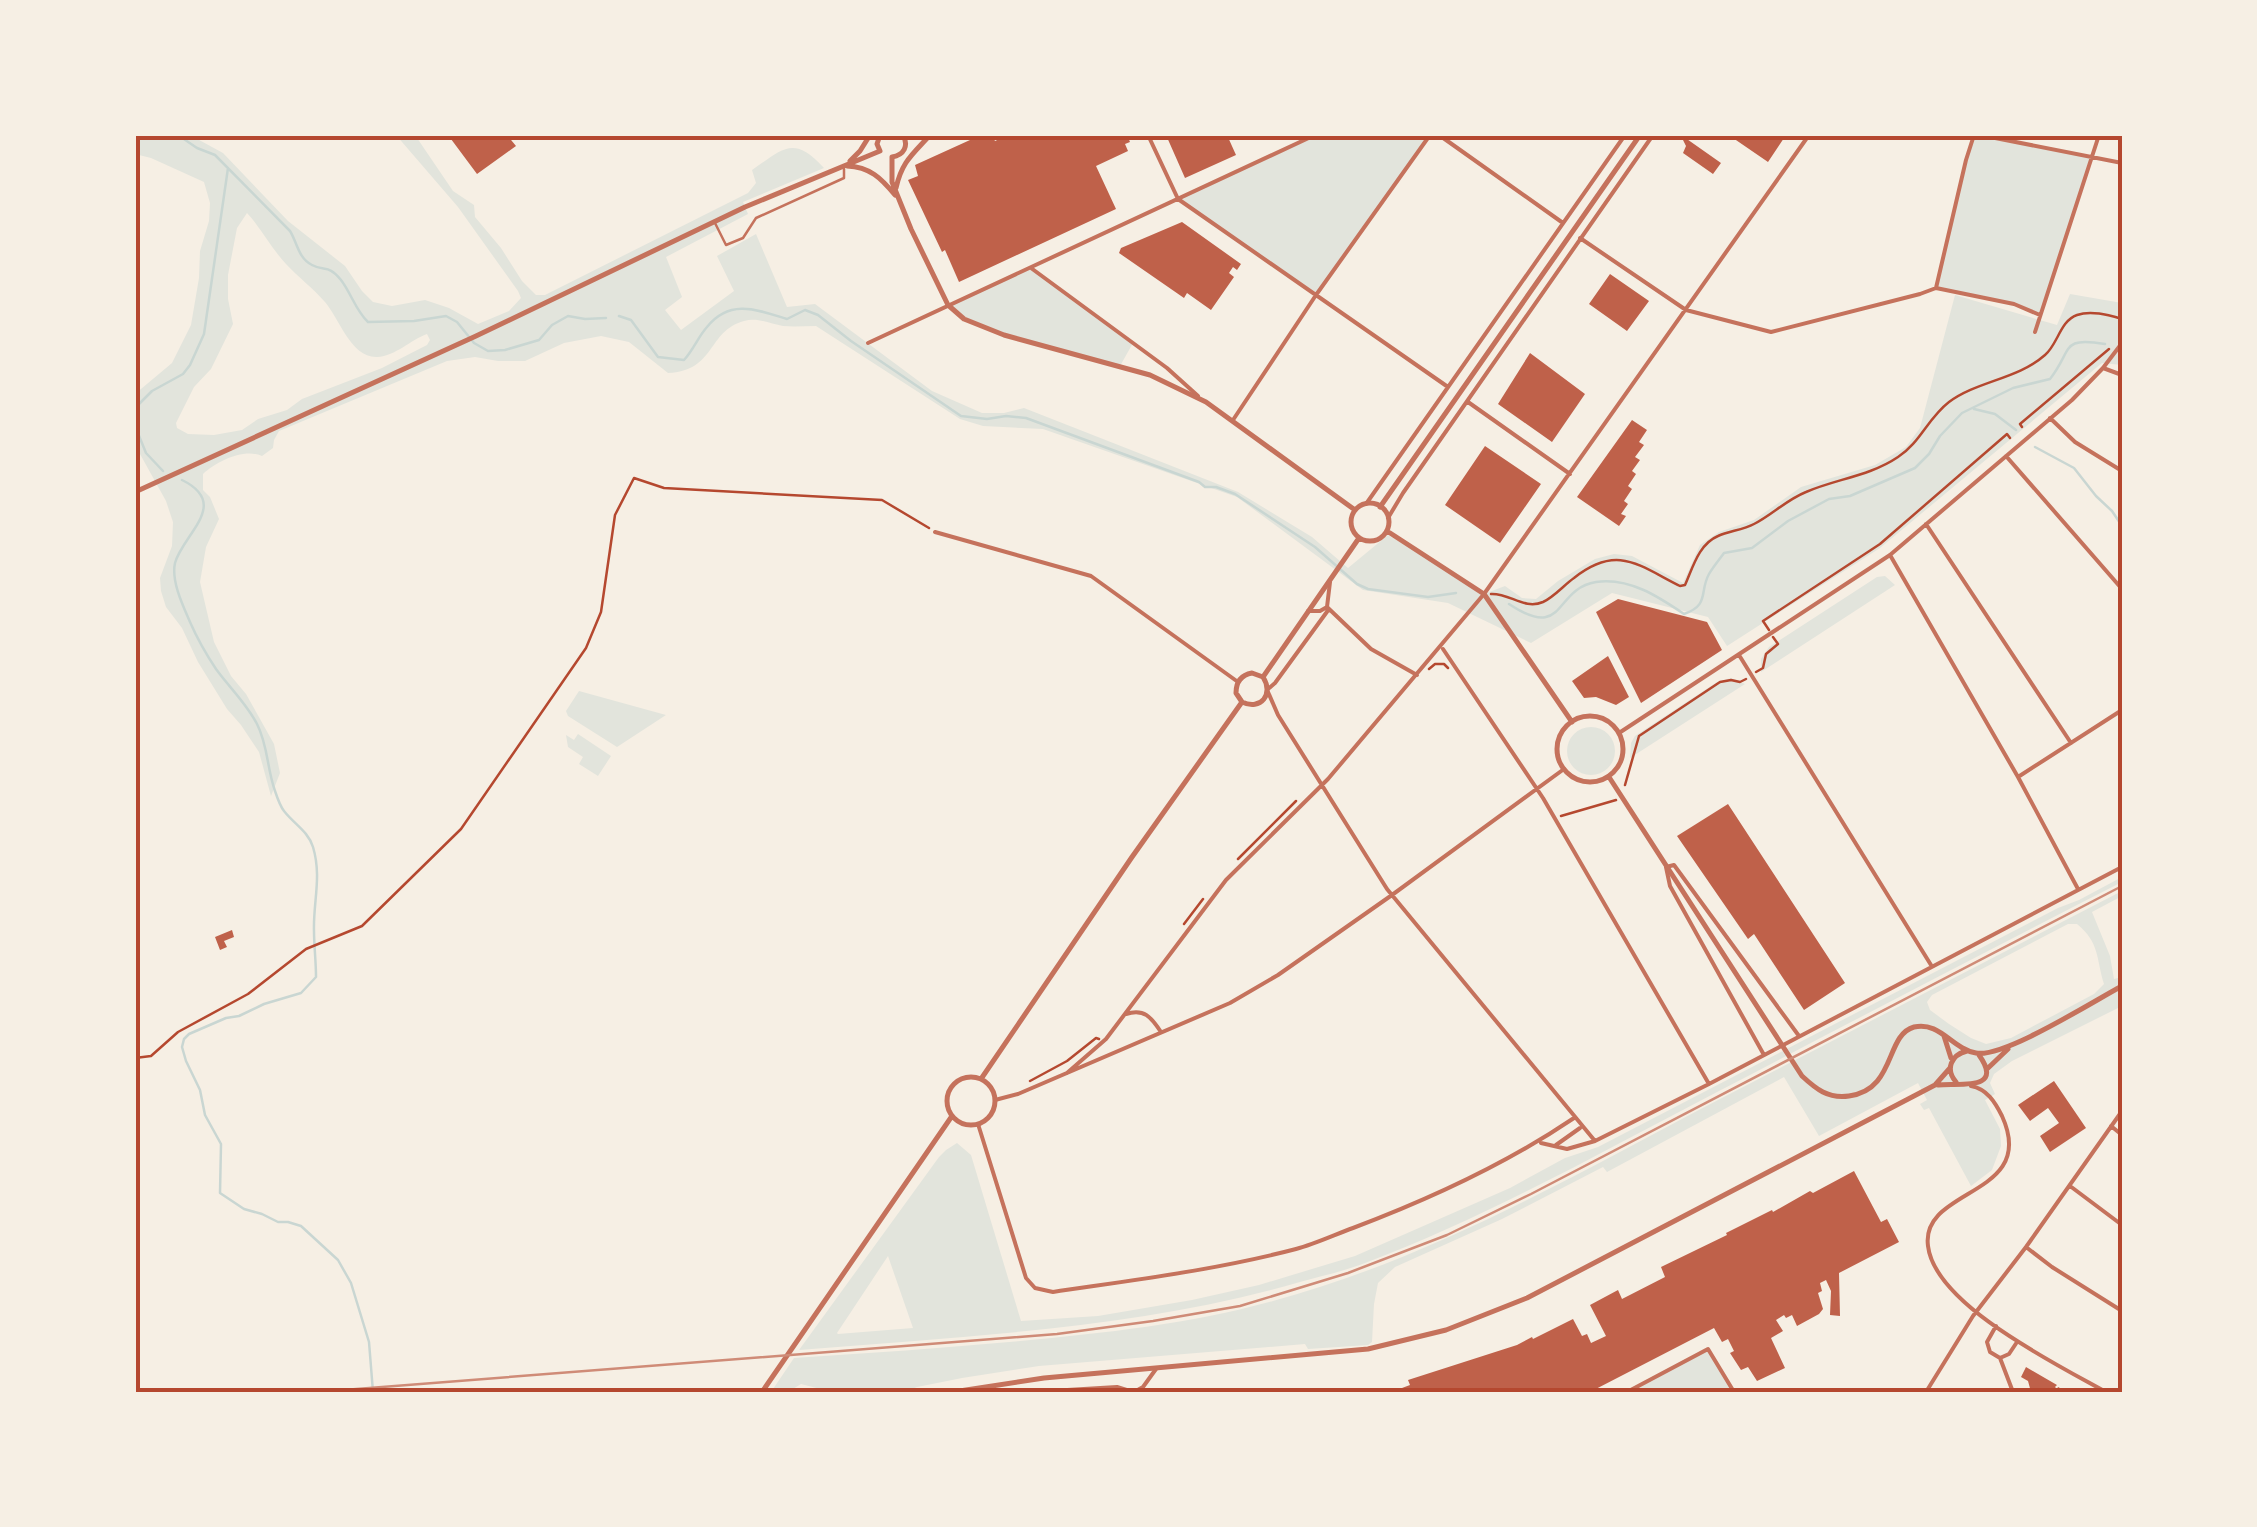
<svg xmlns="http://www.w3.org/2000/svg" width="2257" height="1527" font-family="Bitter,serif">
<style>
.green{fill:#e2e4dc;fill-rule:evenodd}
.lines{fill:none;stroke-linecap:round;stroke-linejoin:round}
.stream{stroke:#c9d6d2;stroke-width:2.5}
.building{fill:#bf614a}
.path{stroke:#b5482f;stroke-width:2.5}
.service{stroke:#c5725c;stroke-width:2.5}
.minor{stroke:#c5725c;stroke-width:4}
.tertiary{stroke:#c5725c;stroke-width:5}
.rail{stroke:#cf8b77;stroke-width:2.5}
.neatline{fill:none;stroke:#b5482f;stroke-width:4}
</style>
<rect width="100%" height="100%" fill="#f6efe4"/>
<path class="green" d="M135 135H190L223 153 288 221 345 266 362 291 373 302 392 306 425 300 449 308 478 324 509 311 521 298 518 291 458 207 396 135H415L453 191 474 205 475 217 501 248 522 281 536 295H545L748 193 756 183 752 170C783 149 793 134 824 168L743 202 748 214 666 257 682 297 665 310 681 330 734 291 717 256 756 234 787 307 815 304 932 391 982 413H1004L1024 408 1238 492 1312 537 1348 568 1388 535 1454 574 1484 594 1505 586 1522 598 1536 599 1558 581 1595 559 1614 554 1632 556 1683 583 1700 545 1719 532 1754 520 1801 487 1875 465 1906 447 1920 428 1955 295 2057 325 2070 294 2122 303V365L2102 363 1880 548 1727 646 1708 617 1612 593 1531 643 1448 603 1363 590 1237 497 1043 429 983 426 960 419 816 326C805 326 794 327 783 326 770 324 758 317 744 321 707 331 716 371 668 373L629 342 601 336 564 343 525 361H498L475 357 447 361 279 431 274 440 273 448 262 456C244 448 217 461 203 474V490L210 497 219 519 206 547 200 582 214 642 231 676 246 694 274 744 280 773 271 796 259 752 241 725 227 709 198 662 182 628 166 607 161 591 160 578 172 546 173 522 166 501 135 445V394L172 363 191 325 199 278 200 251 209 221 210 203 204 182 151 158 135 154ZM247 213C262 229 271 248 286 264 298 277 313 288 325 302 339 318 351 358 377 357 396 356 410 340 427 334L430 340 427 345 382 368 302 399 287 410 258 419 242 430 214 435 188 434 177 428 176 423 194 387 211 369 233 324 228 299V275L237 228Z
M1315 135H1430L1316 295 1178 199Z
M1974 135 2091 157 2040 315 2014 304 1936 288Z
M1030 267 1133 343 1120 366C1067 352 988 340 948 305Z
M1885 576 1895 585 1761 672V659L1769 647 1877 577Z
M1731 678 1745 684 1630 758 1631 743 1635 736 1717 682Z
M579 691 666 715 617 747 568 716 566 711Z
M1567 751a24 24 0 1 1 48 0a24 24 0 1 1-48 0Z
M578 734 611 756 598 776 579 764 583 757 568 747 566 735 574 740Z
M2122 877V882C1987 951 1853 1021 1719 1091 1603 1151 1488 1217 1365 1263 1344 1271 1322 1276 1300 1282 1137 1329 967 1336 799 1350L939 1157 946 1150 957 1143 971 1155 1021 1321 1098 1316 1192 1300 1259 1285 1355 1256 1510 1188 1565 1158 1598 1147 2058 908 2079 900ZM888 1256 913 1328 838 1334 837 1333Z
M2122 891V896L2092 912 2110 956 2114 979 2122 977V1006L2012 1061 1994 1074 1990 1083 1995 1094 1985 1100 2000 1129 2001 1146 1992 1170 1971 1186 1929 1108 1924 1110 1920 1104 1927 1100 1918 1083 1819 1136 1784 1077 1607 1172 1603 1167 1502 1219 1395 1267 1378 1283 1374 1304 1372 1342 1368 1345 1308 1349 1305 1344 1039 1366 962 1378 917 1387 904 1392H832L801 1384 788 1392H771L794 1358C869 1353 944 1348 1020 1341 1105 1333 1190 1324 1273 1301 1432 1258 1575 1175 1720 1099 1854 1030 1988 960 2122 891ZM2068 924H2077C2100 943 2096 958 2104 984L2094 994 2011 1038 1986 1044 1971 1038 1949 1024 1930 1010 1927 1002 1932 995Z
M1708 1349 1734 1392H1627Z"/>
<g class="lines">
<path class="stream" d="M178 135 197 148 215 155 290 231C297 242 298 258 312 265 325 272 328 264 341 280 351 293 356 311 368 322L414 321 446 316 457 322 474 343 488 351 505 350 539 340 552 325 568 316 585 319 606 318
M619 316 631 320 658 357 684 360C694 349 698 337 707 327 730 298 758 310 787 319L805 310 818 315 851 341 961 416 987 419 1006 416 1026 418 1199 482 1205 487H1216L1235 494 1315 547 1357 584 1368 589 1428 597 1456 593
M135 408 152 391 183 374 190 365 204 334 228 168
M1974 409 1995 414 2016 430
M135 426 146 453 163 471
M2035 447 2074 468 2096 496 2112 511 2122 526
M182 480C231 504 183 534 175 563 171 581 183 606 190 622 197 638 206 654 216 669 229 687 247 704 257 724 268 745 267 769 275 791 277 797 280 806 284 811 294 824 308 831 313 847 322 877 313 902 314 931 314 946 316 961 316 977L301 993 264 1004 239 1016 226 1018 189 1034 184 1039 182 1047 186 1061 200 1090 205 1115 221 1144 220 1193 244 1209 262 1214 278 1222H288L301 1226 338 1260 351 1283 369 1342 373 1392
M1509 604C1566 642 1553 589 1596 582 1629 577 1659 597 1684 614 1710 605 1699 592 1709 574 1713 567 1719 560 1724 553L1752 548 1788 521 1829 499 1850 496 1915 468 1929 454 1940 436 1962 413 2013 388 2050 379C2073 350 2060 336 2105 344"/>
</g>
<path class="building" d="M448 135H507L516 146 477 174Z
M981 135H992L995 141 1008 135H1127L1130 142 1125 144 1128 151 1096 166 1116 209 959 282 945 250 942 252 908 180 918 176 915 165Z
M1166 135H1227L1236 155 1185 178Z
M1735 135H1786L1768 162 1733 138Z
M1684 137 1721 163 1713 174 1683 153 1686 146 1683 140Z
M1182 222 1241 264 1237 270 1233 267 1229 273 1234 277 1211 310 1187 293 1184 298 1119 253 1121 248Z
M1610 274 1649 301 1627 331 1589 304Z
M1530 353 1585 394 1552 442 1498 404Z
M1632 420 1647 430 1639 442 1644 445 1635 457 1640 460 1632 471 1636 474 1628 486 1632 489 1624 501 1628 504 1621 514 1626 516 1619 526 1577 497Z
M1485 446 1541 484 1500 543 1445 505Z
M1618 599 1707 622 1722 650 1641 703 1596 612Z
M1608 656 1629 697 1616 705 1596 697 1584 698 1572 681Z
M1728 804 1845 983 1804 1010 1754 934 1748 939 1677 836Z
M232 930 234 937 224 941 227 947 220 950 215 937Z
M2054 1081 2086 1128 2050 1152 2040 1136 2059 1123 2048 1108 2030 1121 2018 1105Z
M1854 1171 1881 1222 1887 1219 1899 1242 1839 1273 1840 1316 1830 1315 1831 1291 1826 1280 1820 1283 1822 1291 1818 1293 1823 1309 1819 1314 1797 1326 1792 1315 1786 1318 1784 1315 1776 1320 1783 1331 1771 1338 1785 1368 1757 1381 1748 1367 1741 1370 1730 1353 1734 1351 1728 1339 1722 1342 1714 1328 1590 1392H1404L1402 1388 1410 1385 1408 1380 1517 1345 1532 1337 1533 1339 1573 1319 1582 1336 1587 1334 1591 1343 1606 1336 1590 1305 1618 1290 1622 1299 1665 1277 1661 1267 1727 1235 1726 1233 1772 1210 1773 1212 1810 1191 1813 1193Z
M2026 1367 2057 1385 2055 1387 2057 1389 2058 1387 2068 1392H2031L2028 1381 2021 1377Z"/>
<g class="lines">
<path class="path" d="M2022 427 2020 424 2109 349
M1491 594C1510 593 1524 610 1543 602 1554 597 1564 585 1574 578 1617 544 1638 565 1680 586L1685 585C1693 567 1699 544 1718 536 1729 531 1743 530 1754 524 1772 515 1786 500 1806 492 1836 479 1870 476 1898 457 1920 443 1928 418 1949 402 1977 381 2018 379 2045 355 2058 344 2060 321 2077 315 2091 310 2108 315 2122 319
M1769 630 1763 621 1880 544 2007 434 2010 438
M1429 669 1435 664H1444L1448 668
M1756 672 1763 668 1766 654 1778 644 1773 637
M1625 785 1639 736 1720 682 1731 680 1740 682 1746 679
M1561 816 1616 800
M1238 859 1296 801
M1184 924 1203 899
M135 1058 151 1056 178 1032 248 994 306 949 362 926 461 829 586 648 601 612 615 515 634 478 664 488 882 500 929 528
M1030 1081 1067 1061 1096 1038 1099 1039"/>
<path class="service" d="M715 223 726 245 743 238 756 218 844 178V169"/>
<path class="minor" d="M1148 135 1178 199 1448 387
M1439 135 1563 223
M1980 135 2122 163
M1580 238 1686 310 1771 332 1920 294 1936 288 2014 304 2040 315
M1031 268 1167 368 1198 396
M1936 288 1966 160 1974 135
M2035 332 2099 135
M868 343 1315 135
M2103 368 2122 375
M1468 402 1570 474
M2050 418 2075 442 2122 471
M1233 420 1316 295 1430 135
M2006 456 2122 589
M1366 504 1625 135
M1388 518 1403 493 1653 135
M1926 524 2071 743
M935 532 1091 576 1238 682
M1890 555 2018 777 2078 889
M1327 607 1371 649 1417 675
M1308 611H1320L1327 607 1330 582
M1443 649 1543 798 1709 1084
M1739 655 1931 965
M1268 689 1275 683 1329 609
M1268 692 1278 715 1387 889 1595 1141
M1619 733 1890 555 2072 400 2103 368 2122 343
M2018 777 2122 710
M1126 1014C1144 1008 1151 1017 1161 1032
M1764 1055 1670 886 1666 867 1674 865 1799 1036
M1067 1073 1106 1039 1226 880 1328 779 1484 594 1809 135
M1971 1086C1987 1089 1995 1102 2002 1116 2039 1197 1920 1187 1928 1246 1935 1305 2058 1365 2106 1392
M995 1100 1018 1094 1230 1003 1278 975 1392 895 1564 769
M978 1124 1026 1278 1035 1288 1053 1292C1134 1280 1216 1270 1296 1249 1315 1244 1334 1235 1353 1228 1430 1199 1506 1164 1574 1118
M2111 1126 2122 1135
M1541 1143 1567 1149 1595 1141 1709 1084 2122 867
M1556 1145 1580 1128
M2070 1186 2122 1225
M2026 1247 2052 1267 2122 1311
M1996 1326 1987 1342 1990 1352 2000 1358
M2000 1358 2013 1392
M2000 1358 2009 1354 2017 1342
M1034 1392 1117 1387 1133 1392
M1134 1392 1143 1387 1156 1369
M1627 1392 1708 1349 1734 1392
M1926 1392 1973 1316 2026 1247 2122 1111"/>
<path class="tertiary" d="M880 151 877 144 880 135
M892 157V182L911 229 948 305 964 319 1004 335 1150 375 1206 402 1355 510
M892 157C904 155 909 146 903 135
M850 161 860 151 870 135
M847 166C870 167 881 178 895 195
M896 188C902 161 913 154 930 135
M135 492 476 336 745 207 880 151
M1351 522a19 19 0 1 1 38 0a19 19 0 1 1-38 0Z
M1380 507 1640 135
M1387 531 1484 594 1572 722
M1263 677 1359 538
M1242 702 1236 693C1236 682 1241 675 1252 673L1263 677
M1242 702C1261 711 1274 694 1263 677
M1557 749a33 33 0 1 1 66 0a33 33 0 1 1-66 0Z
M1609 777 1802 1076C1816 1089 1828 1099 1849 1096 1896 1090 1885 1035 1914 1027 1940 1021 1952 1049 1976 1053 2004 1058 2092 1002 2122 986
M1944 1036 1951 1058
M1987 1069 2008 1049
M947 1101a24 24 0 1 1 48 0a24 24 0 1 1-48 0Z
M981 1079 1132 857 1242 702
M1956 1082C1945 1069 1951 1055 1967 1051
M1938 1085C1954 1082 2006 1093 1979 1055
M762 1392 952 1116
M953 1392 1044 1378 1368 1349 1446 1330 1527 1298 1935 1085 1950 1068"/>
<path class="rail" d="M318 1392 1057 1334 1153 1321 1240 1306 1348 1273 1447 1235 1531 1194 2122 886"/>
</g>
<rect width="2257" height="1527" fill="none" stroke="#f6efe4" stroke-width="275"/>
<rect x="138" y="138" width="1982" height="1252" class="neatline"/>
</svg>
